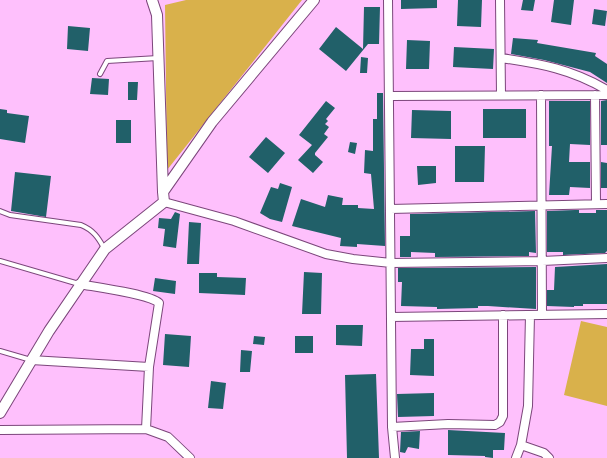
<svg xmlns="http://www.w3.org/2000/svg" width="607" height="458" font-family="'Fira Sans Condensed',sans-serif">
<style>
.green{fill:#d9b14b}
.building{fill:#216069}
.lines{fill:none;stroke-linecap:round;stroke-linejoin:round}
.service-casing{stroke:#7c467b;stroke-width:6}
.minor-casing{stroke:#7c467b;stroke-width:10}
.tertiary-casing{stroke:#7c467b;stroke-width:12}
.service{stroke:#fff;stroke-width:4}
.minor{stroke:#fff;stroke-width:8}
.tertiary{stroke:#fff;stroke-width:10}
</style>
<rect width="100%" height="100%" fill="#fec0fc"/>
<path class="green" d="M186 0H302L167 170 165 5Z
M581 321 607 327V406L564 395Z"/>
<path class="building" d="M401 0H437V8L401 9Z
M458 0H482L481 27 457 26Z
M523 0H535L533 11 521 10Z
M554 0H574L571 25 551 22Z
M364 7H380L379 44H368L346 71 319 49 336 27 363 49Z
M594 9 607 11 605 26 592 24Z
M68 26 90 28 88 51 67 49Z
M513 38 538 40 537 43 596 53 595 56 607 64V83L590 72 544 60 511 54Z
M407 40 430 41 429 69H406Z
M454 47 494 49 493 69 453 67Z
M361 57 368 58 367 73H360Z
M92 78 109 79 108 95 90 94Z
M128 82H138L137 100H128Z
M377 93H383L385 246 357 244V247L340 246 341 238 292 226 301 199 325 207 328 195 343 198 342 205H358V208L374 209 371 174 364 173 365 150 373 151V119H377Z
M607 100V145H601V101Z
M326 101 335 108 326 119 328 121 325 124 329 127 324 134 328 137 315 153V155L323 162 313 173 298 160 312 145 299 135Z
M549 101H590V145L570 144 569 162H590V188L570 187 569 195H549L552 146H549Z
M0 109 7 110V113L29 116 25 143 0 139Z
M483 109H526V138H483Z
M412 110 451 111V139L411 138Z
M116 120H131V143H116Z
M266 137 285 153 268 173 249 157Z
M350 142 357 143 355 154 348 152Z
M455 146H485L484 182H455Z
M601 162 607 163V188H601Z
M417 166H436V183L418 185Z
M15 172 51 176 46 217 11 211Z
M280 183 292 187 282 222 270 219 260 213 271 187 278 189Z
M575 210H579V213H596V210H607V251L605 253 563 255V252H547V211Z
M535 211 536 253 529 252V256L435 257V253L411 252V257H400V236H410V214Z
M175 212 180 214 176 248 163 246 165 229 158 228 159 218 171 219Z
M189 222 201 223 199 264H187Z
M607 264V304H583V306H574V307L547 306V290H554L555 267Z
M536 267V309L488 306H478V308L437 309V307L401 306 402 282H398V268Z
M304 272 322 273 321 314H302Z
M199 273H217V277L246 278 245 295 199 293Z
M155 278 176 281 175 294 153 291Z
M336 325H363L362 346 336 345Z
M165 334 191 336 189 367 163 365Z
M254 336 265 337 264 345 253 344Z
M295 336H313V353H295Z
M424 339H434V376L410 375 411 349H424Z
M241 350 252 351 250 372H240Z
M376 374 379 458H347L345 375Z
M211 381 226 383 223 409 208 408Z
M434 393V416L398 417 397 394Z
M448 430 505 433 504 450H493V458L485 457V456L448 455Z
M420 431 419 449 408 447 405 453 400 452 401 432Z"/>
<g class="lines">
<g class="service-casing">
<path id="service" d="M100 74 107 61 158 58
M0 211 10 215 81 225C93 230 98 237 104 248
M0 261 79 284
M0 351 31 360"/>
</g>
<g class="minor-casing">
<path id="minor" d="M388 0 392 427 395 458
M500 0 501 95
M501 58C542 64 571 69 607 90
M541 95 542 315
M595 95 596 204
M389 96 607 95
M164 202 234 221 326 254 353 259 391 263 542 261 607 258
M390 209 607 204
M79 284C95 287 149 294 159 303L149 367
M530 315 528 406 521 445 544 453 549 458
M391 317 607 314
M31 360 149 367 146 429
M392 427 448 424 495 425 500 422 503 416V315
M0 430 146 429 168 437 190 458
M516 458 521 445"/>
</g>
<g class="tertiary-casing">
<path id="tertiary" d="M152 0 157 15 163 192
M0 413 49 331 105 249 164 202 163 192 212 122 314 0"/>
</g>
<use href="#service" class="service"/>
<use href="#minor" class="minor"/>
<use href="#tertiary" class="tertiary"/>
</g>
</svg>
